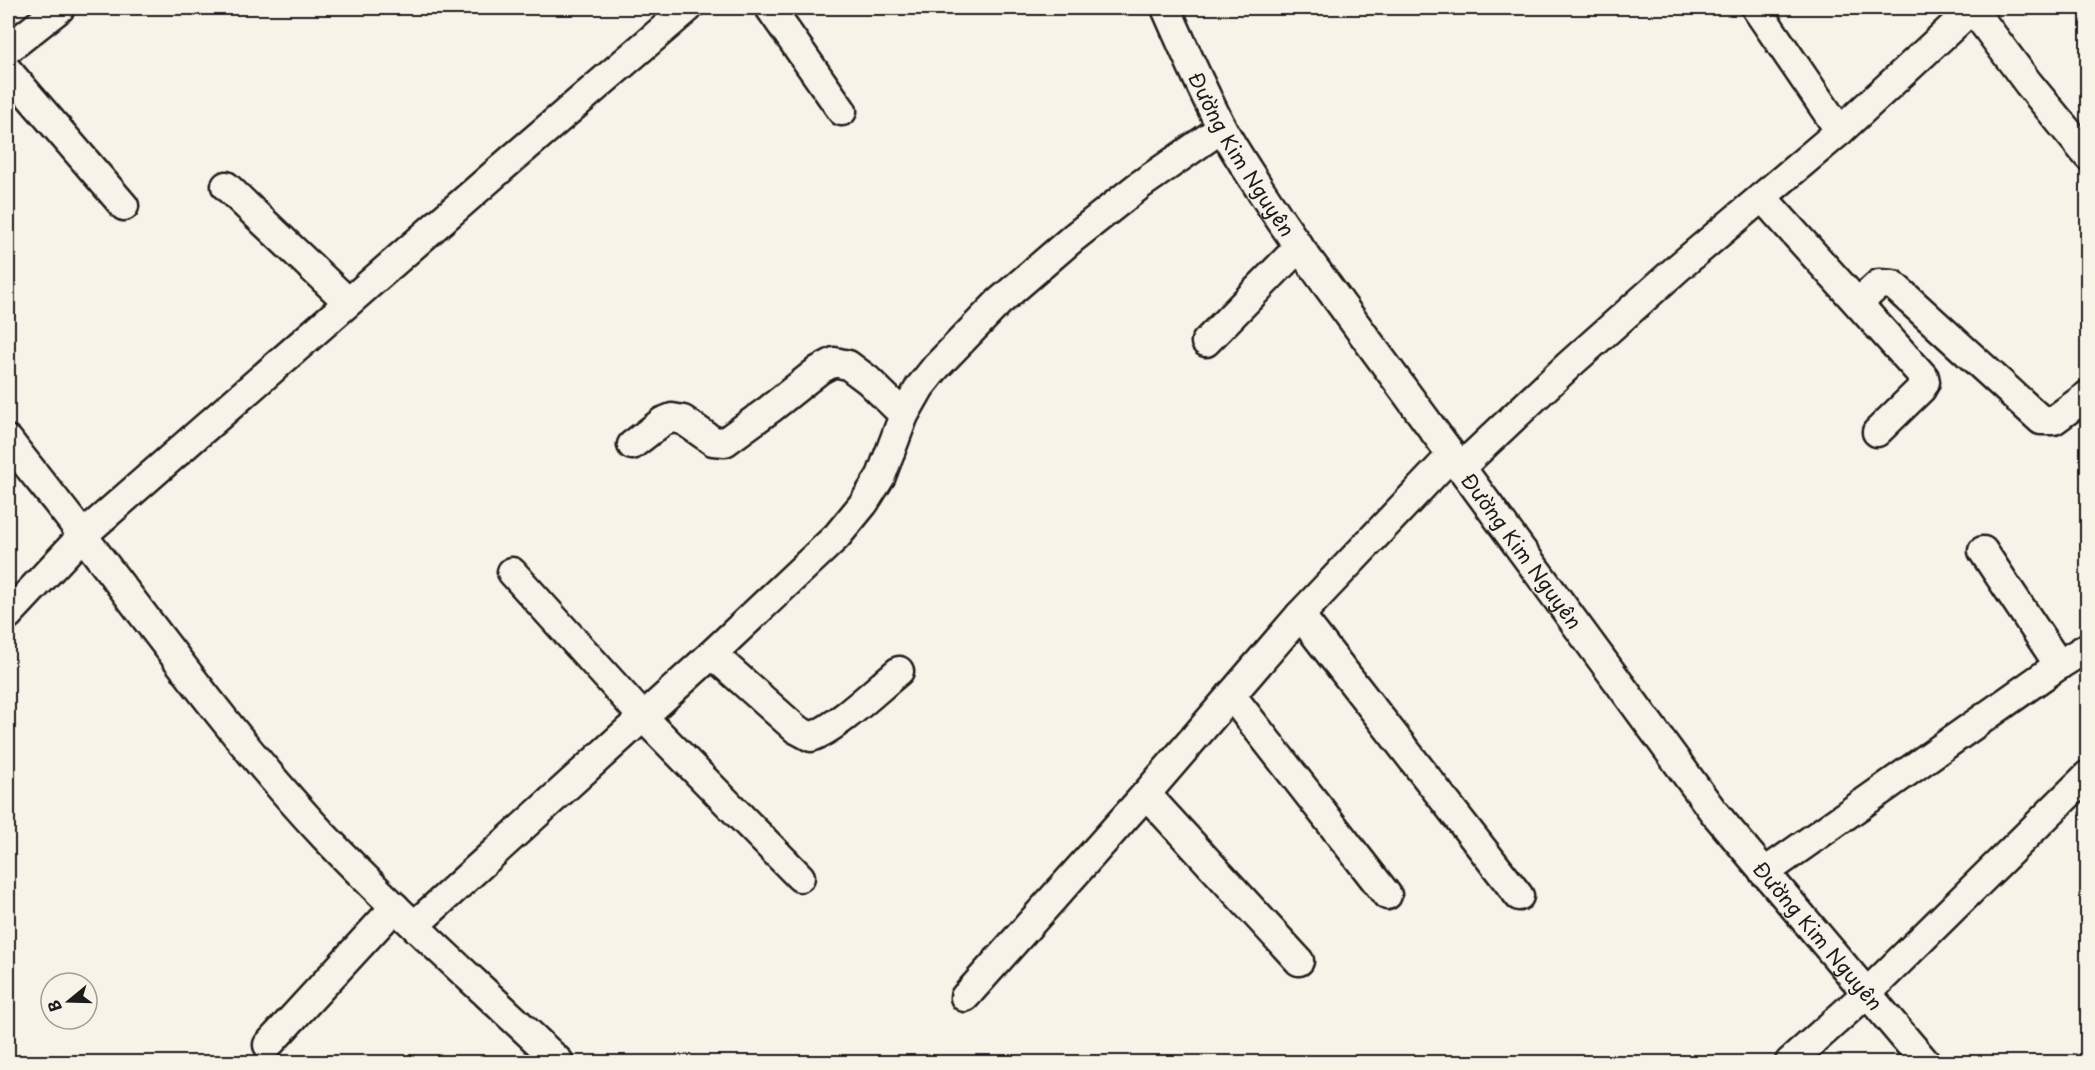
<svg xmlns="http://www.w3.org/2000/svg" width="2095" height="1070" font-family="'Playpen Sans',sans-serif">
<style>
.lines{fill:none;stroke-linecap:round;stroke-linejoin:round}
.minor-casing{stroke:#1c1c1c;stroke-width:33}
.minor{stroke:#f7f3e8;stroke-width:28}
.labels{text-anchor:middle;dominant-baseline:central;stroke-width:6;stroke-linejoin:round;paint-order:stroke}
.street-label{font-size:20px;fill:#1c1c1c;stroke:#f7f3e8}
</style>
<rect width="100%" height="100%" fill="#f7f3e8"/>
<filter id="ink" filterUnits="userSpaceOnUse"><feTurbulence type="fractalNoise" baseFrequency=".0167" numOctaves="2"/><feDisplacementMap in="SourceGraphic" scale="12" xChannelSelector="R" yChannelSelector="G"/><feConvolveMatrix kernelMatrix="1 2 1 2 8 2 1 2 1" color-interpolation-filters="sRGB"/></filter>
<g filter="url(#ink)">
<g class="lines">
<g class="minor-casing">
<g id="minor">
<path d="M770 8 842 111"/>
<path id="s1" d="M1166 8C1184 49 1202 90 1223 130 1246 170 1272 208 1299 247L1713 811 1925 1062"/>
<path d="M1756 8 1840 131"/>
<path d="M1972 8 2028 83 2088 156"/>
<path d="M8 49 60 8"/>
<path d="M8 71 124 206"/>
<path d="M226 186 348 302"/>
<path d="M1762 197 1924 377 1925 382 1921 389 1877 432"/>
<path d="M1858 303 1879 284 1893 285 2041 420H2054L2088 395"/>
<path d="M1206 342 1299 247"/>
<path d="M8 440C32 472 59 503 83 536 161 637 236 742 324 836 399 915 481 987 559 1062"/>
<path d="M632 445 662 422 672 418 683 420 713 441 725 442 770 409 819 370 834 362 848 365 868 380 904 415"/>
<path d="M1460 468 1569 365 1679 267 1840 131 1973 8"/>
<path d="M1983 551 2059 665"/>
<path d="M512 572 643 717 800 877"/>
<path d="M8 615 83 535 512 159 688 8"/>
<path d="M1300 615 1519 896"/>
<path d="M712 654 796 729 811 737C837 728 876 690 899 671"/>
<path d="M1231 695 1387 895"/>
<path d="M1146 794 1299 961"/>
<path d="M1764 873 2059 665 2088 647"/>
<path d="M415 925 712 654 837 536 864 503 881 476 904 415 920 387 936 367 999 302 1073 238 1140 185 1222 128"/>
<path d="M965 997 1146 794 1300 615 1451 456"/>
<path d="M268 1045 395 907"/>
<path d="M1790 1062 1867 993 2088 775"/>
</g>
</g>
<use href="#minor" class="minor"/>
</g>
</g>
<g class="labels">
<g class="street-label">
<text stroke="none"><textPath href="#s1" startOffset="165">Đường Kim Nguyên</textPath></text>
<text stroke="none"><textPath href="#s1" startOffset="651">Đường Kim Nguyên</textPath></text>
<text stroke="none"><textPath href="#s1" startOffset="1137">Đường Kim Nguyên</textPath></text>
</g>
</g>
<rect width="2095" height="1070" fill="none" stroke="#f7f3e8" stroke-width="30"/>
<rect x="15" y="15" width="2065" height="1040" fill="none" stroke="#1c1c1c" stroke-width="2" filter="url(#ink)"/>
<g transform="translate(69 1001) rotate(251)"><circle r="28" fill="#f7f3e8" stroke="#9f9d96" stroke-width="1.5"/>
<path d="M0-4.5L10 22L0 15L-10 22Z" fill="#1c1c1c"/>
<text y="-9" font-size="16" font-weight="bold" text-anchor="middle" fill="#1c1c1c">B</text>
</g>
</svg>
